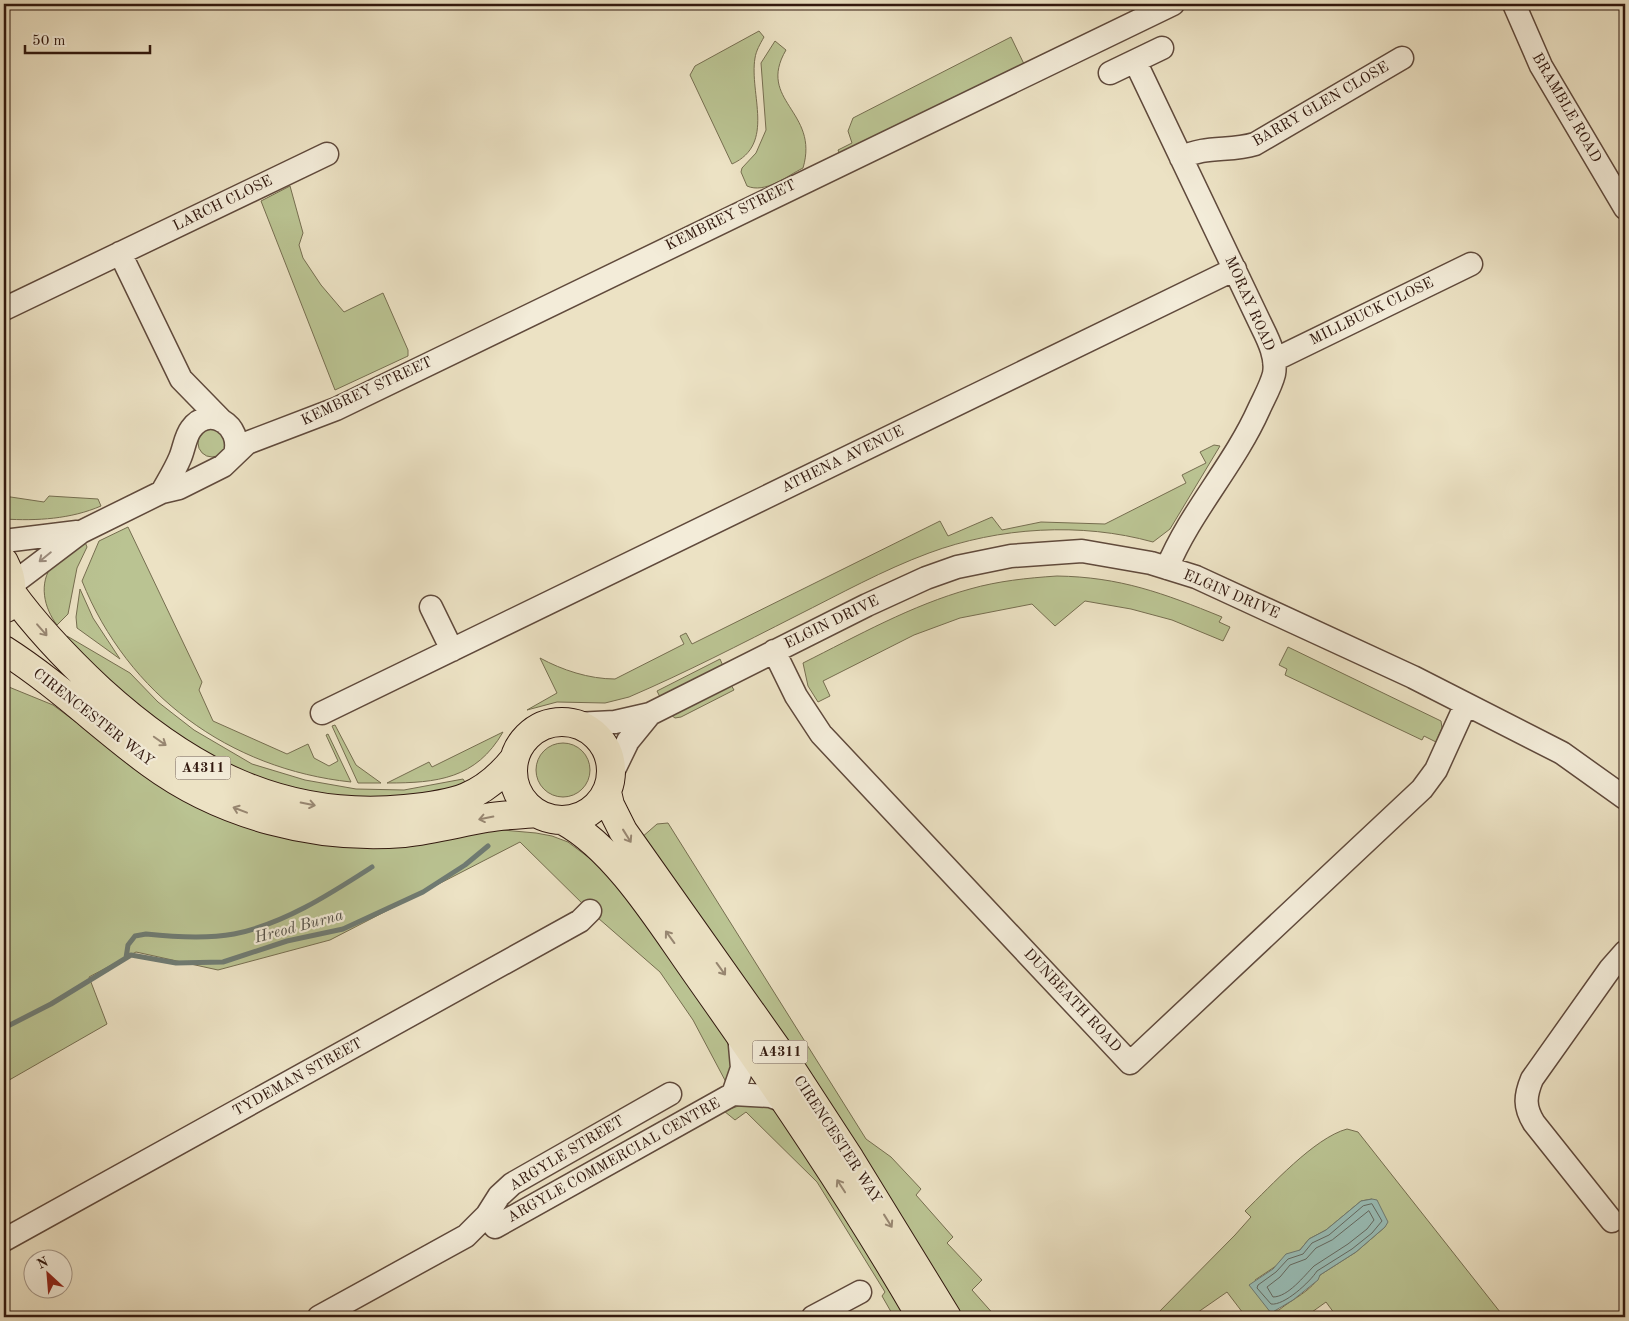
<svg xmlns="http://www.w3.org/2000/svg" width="1629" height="1321" font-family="'Old Standard TT',serif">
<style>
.green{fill:#bac392;stroke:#766e50;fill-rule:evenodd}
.water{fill:#99bdb6;stroke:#6f7b73}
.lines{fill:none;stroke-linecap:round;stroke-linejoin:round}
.shore{stroke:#656a62;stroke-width:1}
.stream{stroke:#6f7b73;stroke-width:5}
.minor-casing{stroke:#604a3c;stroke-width:25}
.major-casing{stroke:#31180e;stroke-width:30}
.minor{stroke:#f3ecd9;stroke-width:22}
.major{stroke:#ece2c4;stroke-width:28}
.oneway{stroke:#9c8d7e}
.oneway2{stroke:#988772}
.labels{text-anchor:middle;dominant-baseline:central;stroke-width:4.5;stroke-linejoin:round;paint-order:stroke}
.shield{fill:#f3ecd9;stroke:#6b584b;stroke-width:1}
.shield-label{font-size:14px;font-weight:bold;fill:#31180e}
.street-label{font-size:15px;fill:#31180e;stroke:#f3ecd9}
.water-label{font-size:16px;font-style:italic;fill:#555249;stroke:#f3ecd9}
</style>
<rect width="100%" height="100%" fill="#ece2c4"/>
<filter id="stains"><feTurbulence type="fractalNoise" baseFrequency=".004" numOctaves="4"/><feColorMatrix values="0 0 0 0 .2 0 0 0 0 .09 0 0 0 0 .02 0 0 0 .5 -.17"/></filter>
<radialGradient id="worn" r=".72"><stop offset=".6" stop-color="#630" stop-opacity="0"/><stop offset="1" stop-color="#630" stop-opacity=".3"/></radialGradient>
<path class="green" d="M759 31 764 37C760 44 756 51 755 58 749 94 776 144 732 164L690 75 695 66Z
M1011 37 1024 64 840 155 838 150 852 143 848 131 853 118Z
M775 41 786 50C756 101 820 111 803 168 787 176 765 194 747 186L741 172 742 168 756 153 766 130 761 63Z
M290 186 303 233 299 245 303 258 321 285 344 312 383 293 408 350V356L335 390 261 201Z
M198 443a14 14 0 1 1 28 0a14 14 0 1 1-28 0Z
M1214 445 1220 446 1170 529 1153 542C1081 522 999 527 929 553 883 570 840 594 796 616 741 644 685 673 629 697L605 703 557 702 527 710 557 693 540 658C562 670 589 679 615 679L684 644 680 636 686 633 692 644 940 521 948 536 992 517 1002 530 1041 522 1105 524 1186 483 1182 475 1206 463 1200 452Z
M4 496 44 502 49 496 98 499 101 506C71 519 37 521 4 519Z
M128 527 202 682 199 690 213 721 287 754 308 744 314 758 329 766 338 761 326 735 328 734 351 782C229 769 128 695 82 581L99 541Z
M85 542 87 547 77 568 68 614 57 625C44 608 38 583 53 564 61 555 75 548 85 542Z
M1057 576C1120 577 1163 593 1222 617L1219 622 1230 627 1223 641 1172 620 1131 609 1085 601 1055 626 1032 604 960 618 914 635 823 681 830 696 818 702 808 686 803 663C857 636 912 605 970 589 998 581 1027 578 1057 576Z
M80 589 93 618 120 659 77 628 76 617Z
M67 636 130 673 158 702 194 730 252 764 305 780 356 789 404 790 463 779 465 782 453 788 407 799 313 795 226 768 126 700 66 637Z
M1288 647 1441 721 1442 728 1436 742 1424 736 1422 740 1285 675 1287 669 1279 665Z
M720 659 723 666 660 697 657 691Z
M4 685 53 705 131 763 491 829 536 833 552 836 568 842 604 869 632 903 734 1048 727 1084 693 1020 660 972 590 911 520 842 330 940 218 970 136 952 89 977 107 1024 4 1083Z
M731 685 734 690 681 717 675 718 671 715Z
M335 725 356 765 381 783H358L332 726Z
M503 732C476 779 437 783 387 783L429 762 432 767Z
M536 770a27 27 0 1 1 54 0a27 27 0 1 1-54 0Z
M668 823 866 1139 891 1157 921 1189 916 1195 953 1237 947 1243 982 1280 972 1290 996 1317H958L641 838 657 824Z
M750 1102 777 1108 909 1317H894L882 1296 885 1292 817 1182 746 1112 735 1120 724 1111Z
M1347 1129 1358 1132 1504 1317H1337L1326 1302 1305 1317H1246L1227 1292 1191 1317H1154L1235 1235 1251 1217 1245 1211C1271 1186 1314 1138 1347 1129ZM1372 1199 1385 1227 1356 1252 1320 1275C1312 1291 1292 1299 1279 1310H1275L1255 1280 1300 1250 1309 1239 1326 1230 1361 1201Z"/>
<path class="water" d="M1372 1199 1377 1200 1388 1222 1385 1227 1356 1252 1320 1275 1318 1280 1293 1300 1271 1313 1249 1285 1273 1269 1286 1254 1300 1250 1309 1239 1326 1230 1361 1201Z"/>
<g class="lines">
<path class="shore" d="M1372 1204 1382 1221 1372 1233 1352 1249 1317 1271C1310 1282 1284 1306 1271 1304L1257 1288 1258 1285 1276 1272 1288 1259 1303 1254 1312 1243 1329 1235 1363 1206Z
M1369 1211 1374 1220 1367 1229 1348 1244 1314 1266C1304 1276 1288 1297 1273 1297L1267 1287 1280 1277 1290 1265 1306 1259 1316 1248 1332 1240Z"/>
<path class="stream" d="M126 958 128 945 135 936 146 934C175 937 206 939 234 934 284 924 330 894 372 867
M4 1028 51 1004 131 955 176 963 223 962 287 941 343 929 423 892 465 865 488 846"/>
<g class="minor-casing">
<path id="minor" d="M1514 4 1541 66 1625 208
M1135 61 1262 327C1269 341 1277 358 1274 374 1271 386 1264 398 1259 409 1234 465 1190 512 1167 568
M1110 73 1162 48
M1181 158C1205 145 1230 152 1255 144L1402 58
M120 253 181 379 222 421
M4 309 327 154
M1274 360 1471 264
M162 492C168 481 175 470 180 458 184 449 185 437 191 429 209 404 243 425 235 454
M4 541 77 532
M11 585 81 532 162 492 179 488 223 466 247 443 336 409 1173 4
M431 607 452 650
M774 651 796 696 821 734 1130 1063 1422 789 1436 770 1466 704
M322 713 1235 269
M575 724 615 722 650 714 867 605 926 578 957 567 1011 556 1082 551 1151 563 1196 577 1413 677 1562 753 1625 798
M611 776 628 741 650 714
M733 1094 742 1068 739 1034
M1612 1221 1534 1123C1524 1107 1525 1096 1532 1079L1610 969 1625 952
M495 1227 733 1094 770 1096 784 1101
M4 1240 580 921 590 911
M319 1317 466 1236 487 1215 499 1196 512 1184 670 1094
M813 1317 860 1292"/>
</g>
<g class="major-casing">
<path id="major" d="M4 562C12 577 14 593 6 608
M11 592C37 628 68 660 100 690 188 770 282 821 405 809 454 804 482 799 514 759
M4 650C56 683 101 727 150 763 222 816 316 840 404 833 432 830 458 823 486 818 502 815 518 815 535 813
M513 771a49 49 0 1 1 98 0a49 49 0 1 1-98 0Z
M607 792 610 805 623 831 792 1070 850 1159 947 1317
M564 821C617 850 662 925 697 974 776 1086 853 1199 921 1317"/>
</g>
<use href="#minor" class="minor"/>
<use href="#major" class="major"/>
</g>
<defs><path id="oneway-shaft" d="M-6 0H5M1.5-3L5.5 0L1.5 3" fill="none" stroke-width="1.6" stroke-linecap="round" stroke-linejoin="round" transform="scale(1.25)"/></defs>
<use class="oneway" href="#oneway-shaft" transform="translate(45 557) rotate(141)"/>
<g class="oneway2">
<use href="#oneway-shaft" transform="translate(42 630) rotate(49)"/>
<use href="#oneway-shaft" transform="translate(160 741) rotate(35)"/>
<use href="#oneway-shaft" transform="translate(308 804) rotate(11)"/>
<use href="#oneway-shaft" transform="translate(240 810) rotate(-159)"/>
<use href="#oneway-shaft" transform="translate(486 818) rotate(169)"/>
<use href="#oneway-shaft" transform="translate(627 836) rotate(58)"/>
<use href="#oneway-shaft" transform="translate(670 937) rotate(-126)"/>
<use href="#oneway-shaft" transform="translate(721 969) rotate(54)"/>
<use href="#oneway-shaft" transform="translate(841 1186) rotate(-123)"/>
<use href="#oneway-shaft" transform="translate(888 1221) rotate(58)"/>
</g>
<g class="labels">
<g class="shield">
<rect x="175.5" y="756.5" width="55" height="23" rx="4"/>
<rect x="752.5" y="1040.5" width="55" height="23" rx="4"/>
</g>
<g class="shield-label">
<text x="203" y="768">A4311</text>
<text x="780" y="1052">A4311</text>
</g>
<g class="street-label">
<text transform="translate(1321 105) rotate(-30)">BARRY GLEN CLOSE</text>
<text transform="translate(1566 108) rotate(60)">BRAMBLE ROAD</text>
<text transform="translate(223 204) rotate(-26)">LARCH CLOSE</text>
<text transform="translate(731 216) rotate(-26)">KEMBREY STREET</text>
<text transform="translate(1249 304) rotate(66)">MORAY ROAD</text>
<text transform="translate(1372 312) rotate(-26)">MILLBUCK CLOSE</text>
<text transform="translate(367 392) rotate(-25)">KEMBREY STREET</text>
<text transform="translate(843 460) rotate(-26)">ATHENA AVENUE</text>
<text transform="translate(1231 595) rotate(23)">ELGIN DRIVE</text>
<text transform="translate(832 623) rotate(-26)">ELGIN DRIVE</text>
<text transform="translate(93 718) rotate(38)">CIRENCESTER WAY</text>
<text transform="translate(1072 1001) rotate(47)">DUNBEATH ROAD</text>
<text transform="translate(298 1078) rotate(-29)">TYDEMAN STREET</text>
<text transform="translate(837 1140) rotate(57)">CIRENCESTER WAY</text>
<text transform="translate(567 1154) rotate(-31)">ARGYLE STREET</text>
<text transform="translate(614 1161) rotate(-29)">ARGYLE COMMERCIAL CENTRE</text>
</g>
<g class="water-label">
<text transform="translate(299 927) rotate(-15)">Hreod Burna</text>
</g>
</g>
<rect width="1629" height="1321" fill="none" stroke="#ece2c4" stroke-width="20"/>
<rect x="5" y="5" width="1619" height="1311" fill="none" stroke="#31180e" stroke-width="2.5"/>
<rect x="10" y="10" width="1609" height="1301" fill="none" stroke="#31180e"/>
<g transform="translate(48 1274) rotate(334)"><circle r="24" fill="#f3ecd9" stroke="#a59788"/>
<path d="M0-4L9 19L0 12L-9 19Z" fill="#8f2418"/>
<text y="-8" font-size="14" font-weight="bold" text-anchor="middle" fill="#31180e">N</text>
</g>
<path d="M25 45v8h125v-8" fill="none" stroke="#31180e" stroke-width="2.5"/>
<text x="32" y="45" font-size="15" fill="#31180e" stroke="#f3ecd9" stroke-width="4" paint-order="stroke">50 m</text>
<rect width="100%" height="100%" filter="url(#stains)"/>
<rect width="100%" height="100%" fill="url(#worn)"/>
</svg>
